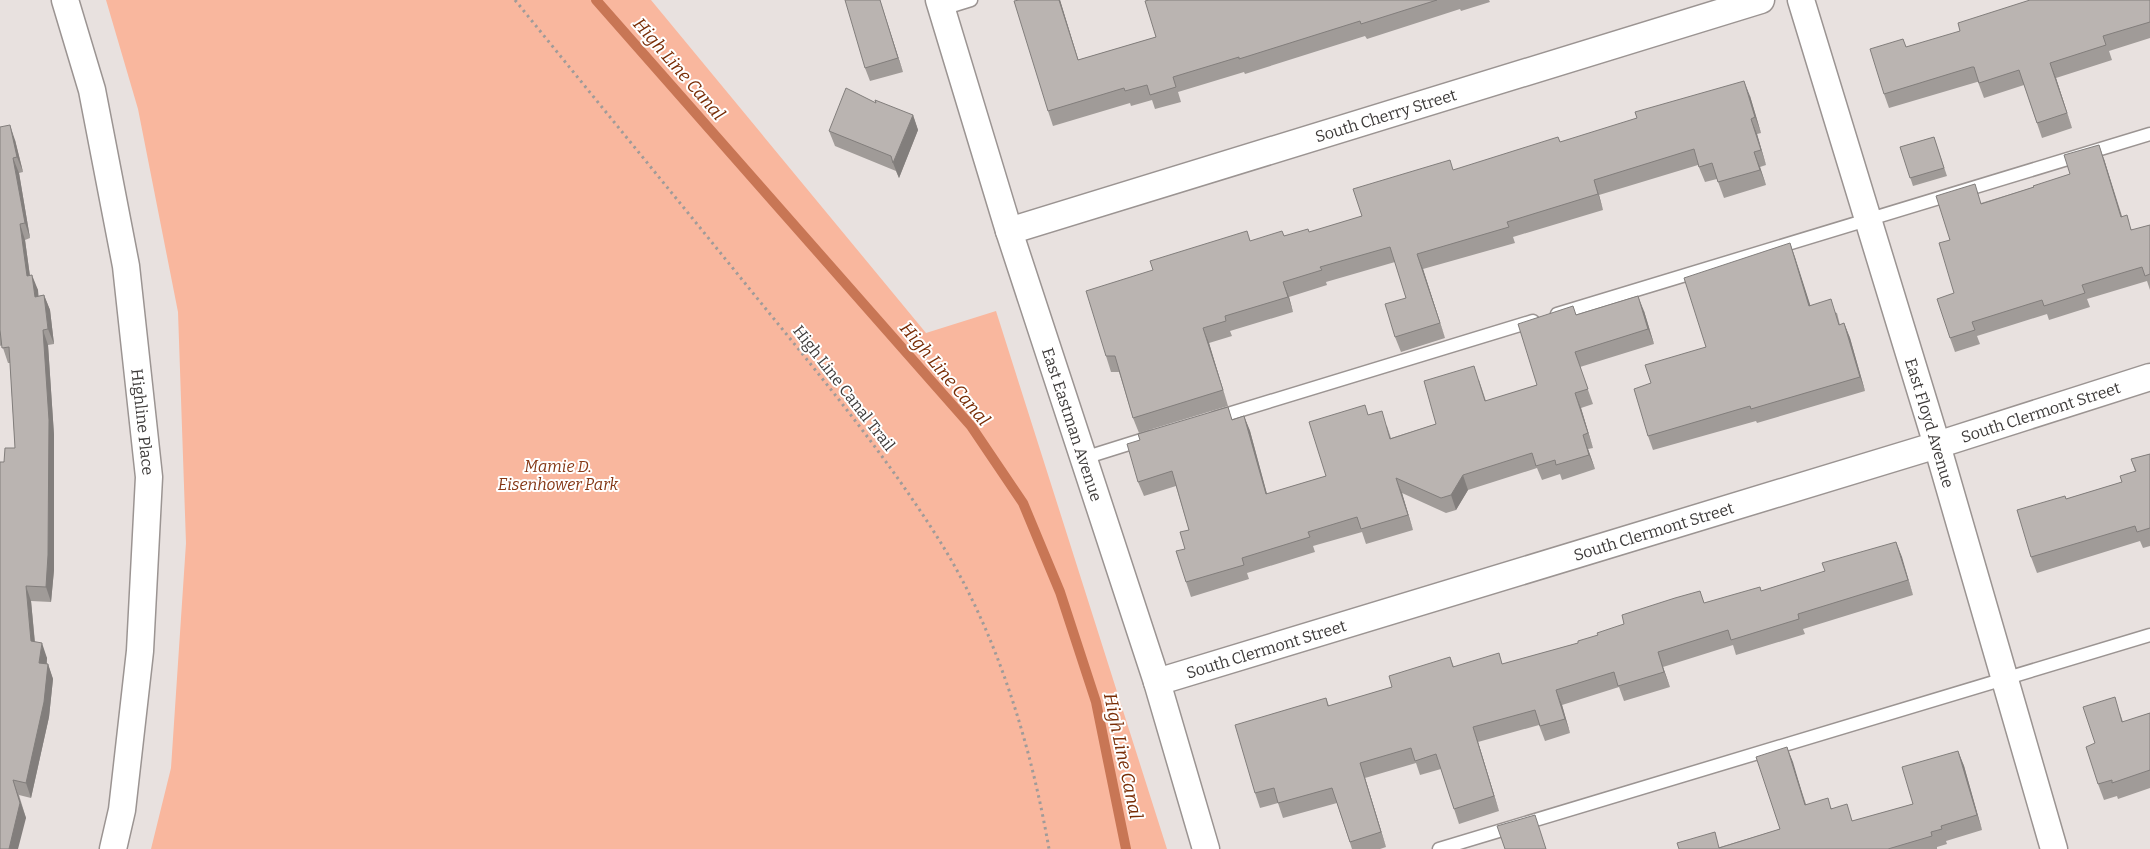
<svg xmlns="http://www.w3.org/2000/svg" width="2150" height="849" font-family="Bitter,serif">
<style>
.green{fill:#f9b79e}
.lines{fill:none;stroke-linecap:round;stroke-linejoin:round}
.stream{stroke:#c87655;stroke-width:10}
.service-casing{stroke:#9b9492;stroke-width:15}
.minor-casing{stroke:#9b9492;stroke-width:29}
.path{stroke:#a09b99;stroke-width:3;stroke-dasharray:2.5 4;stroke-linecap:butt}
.service{stroke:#fff;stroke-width:12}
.minor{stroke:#fff;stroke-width:26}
.wall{fill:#a09b98}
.shaded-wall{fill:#827e7c}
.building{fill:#bab4b1;stroke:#827e7c}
.labels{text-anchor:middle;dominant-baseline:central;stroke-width:4;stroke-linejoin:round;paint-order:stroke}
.street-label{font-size:16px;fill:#3e3b3a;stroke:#fff}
.park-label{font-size:16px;font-style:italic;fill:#853816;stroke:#fff}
.water-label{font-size:18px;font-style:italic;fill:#782c05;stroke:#fff}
</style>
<rect width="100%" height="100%" fill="#e8e1df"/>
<path class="green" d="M106 0H651L926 333 996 311 1167 849H151L171 768 186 543 178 312 138 109Z"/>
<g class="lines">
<path class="stream" d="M596 0 971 426 1023 503 1060 592 1096 702 1126 849"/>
<g class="service-casing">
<path id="service" d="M942 9 971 0
M1557 314 2150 134
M1215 418 1533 321
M1084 458 1151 437
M1439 849 2150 635"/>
</g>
<g class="minor-casing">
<g id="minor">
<path id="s1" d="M65 0 92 90 126 266 149 477 140 651 122 810 113 849"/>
<path id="s2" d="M939 0 1009 231 1157 682 1206 849"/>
<path id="s3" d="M1801 0 1937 445 2054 849"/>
<path id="s4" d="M1009 231 1761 0"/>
<path id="s5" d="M1157 682 1937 445 2150 377"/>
</g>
</g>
<path class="path" d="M515 0C591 94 668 188 744 282 812 366 883 450 941 543 997 633 1031 745 1049 849"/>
<use href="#service" class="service"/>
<use href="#minor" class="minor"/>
</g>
<path class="wall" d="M880 0 903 72 870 81 865 68Z
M1019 0H1060L1078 60 1156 37 1149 0H1491H1489L1490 2 1461 11 1460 9 1367 39 1365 36 1245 74 1244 72 1178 92 1181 102 1155 109 1152 100 1131 106 1130 103 1053 126 1048 111Z
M2150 0V38L2109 51 2112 60 2056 78 2072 128 2042 138 2024 85 1984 98 1978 82H1977L1889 108 1884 94 1903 39 1906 47Z
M1750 96 1761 133 1757 134 1766 165 1760 167 1766 185 1724 198 1717 179 1705 182 1698 165 1599 195 1603 210 1513 237 1515 243 1423 269 1445 338 1401 352 1395 337 1406 298 1395 262 1326 282 1327 285 1289 297 1293 312 1230 331 1232 336 1209 343 1228 406 1139 433 1133 418 1119 372H1111L1106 356 1250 241 1310 232 1362 216 1454 170 1560 142Z
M876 103 913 115 918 130 899 178 896 171 835 146 829 131Z
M0 126V127L15 140 23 172 19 173 30 238 25 240 30 276 38 290V296L44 295 50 310 54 344 48 345 54 435V570L51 602 31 601 35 642 47 658V664H48L53 679 49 717 31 798 19 795 26 818 0 849 4 462 15 448 10 363H8L2 345 0 346Z
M1934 137 1947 176 1913 186 1900 147Z
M2104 159 2122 216 2132 230 2150 225V290L2147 281 2087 299 2090 307 2049 320 2047 314 1977 336 1980 344 1955 352 1950 338 1954 293 1950 240 1981 203 2034 187 2070 174Z
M1790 243 1810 305 1837 313 1840 325 1844 323 1850 338 1865 391 1757 423 1756 421 1653 450 1648 436 1651 383 1706 347Z
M1644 311 1654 344 1580 367 1593 404 1581 408 1593 448 1588 449 1595 469 1562 480 1560 474 1542 480 1537 468 1468 490 1456 510 1446 513 1402 493 1413 530 1366 544 1362 532 1313 546 1315 552 1247 573 1249 579 1191 597 1186 582 1185 549 1189 530 1176 486 1144 496 1138 482 1228 407 1232 420 1244 416 1250 431 1267 494 1326 476 1368 415 1387 426 1391 438 1436 424 1479 380 1486 401 1537 385 1576 315Z
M2150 454V546L2143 548 2140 541 2037 573 2031 557 2066 499 2122 482 2135 471 2131 459Z
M1896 542 1913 595 1803 629 1805 634 1736 655 1733 645 1663 667 1670 687 1624 701 1619 687 1562 705 1570 733 1545 741 1539 725 1478 742 1499 811 1459 824 1441 769 1420 775 1416 763 1365 778 1386 847 1380 849H1352L1337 803 1283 818 1278 803 1260 808 1255 793 1326 698 1329 706 1392 687 1450 657 1454 667 1503 664 1578 643 1705 603 1761 591 1825 571Z
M2120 713 2123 722 2150 713V788L2118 799 2117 796 2104 800 2098 784 2095 743Z
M1787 747 1806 804 1832 808 1853 821 1913 804 1958 751 1964 766 1982 830 1946 841 1947 844 1937 847V849H1679L1720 847 1780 829Z"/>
<path class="shaded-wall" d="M880 0 903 72 898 58Z
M1059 0H1060L1083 75 1078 60Z
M2050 63 2056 78 2072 128 2067 113Z
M1744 81 1750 96 1761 133 1755 117Z
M913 115 918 130 899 178 893 163Z
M1751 119 1757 134 1766 165 1761 150Z
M10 125 15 140 23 172 17 157Z
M2099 145 2104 159 2126 231 2121 217Z
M1754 152 1760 167 1766 185 1760 170Z
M13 158 19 173 30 238 25 223Z
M1594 180 1599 195 1603 210 1598 194Z
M20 224 25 240 32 291 27 276Z
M1790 243 1795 257 1815 320 1809 306Z
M1417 254 1423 269 1445 338Z
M32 275 38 290 40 312 35 297Z
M1283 282 1289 297 1293 312Z
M44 295 50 310 54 344 48 329Z
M1638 296 1644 311 1654 344 1648 329Z
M1844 323 1850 338 1865 391 1860 377Z
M1203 328 1209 343 1228 406 1223 390Z
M43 330 48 345 54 435V570L51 602 46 587Z
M1575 393 1581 408 1593 448 1588 433Z
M1244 416 1250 431 1271 509 1266 494Z
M1583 435 1588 449 1595 469 1589 455Z
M1463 475 1468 490 1456 510 1451 495Z
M1396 478 1402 493 1413 530 1408 515Z
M1896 542 1902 557 1913 595 1908 580Z
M26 586 31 601 36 656 31 641Z
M42 643 47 658 45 678 39 663Z
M1658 652 1663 667 1670 687 1664 672Z
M48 664 53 679 49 717 31 798 26 783Z
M1556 690 1562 705 1570 733 1565 719Z
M1473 727 1478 742 1499 811 1494 796Z
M1787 747 1793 762 1810 820 1805 805Z
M1958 751 1964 766 1982 830 1977 815Z
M1360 763 1365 778 1386 847 1381 832Z
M13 780 26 818 18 849H9Z"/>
<path class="building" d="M845 0H880L898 58 865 68Z
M1019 0H1059L1078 60 1156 37 1145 1 1149 0H1437L1361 24 1360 21 1239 59V57L1173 77 1176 87 1150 95 1147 85 1125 91 1124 88 1048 111 1014 1Z
M2030 0H2150V22L2103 36 2106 45 2050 63 2067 113 2037 123 2019 70 1979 83 1974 67H1972L1884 94 1870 49 1903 39 1906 47 1960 31 1958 23Z
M1744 81 1755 117 1751 119 1761 150 1754 152 1760 170 1718 182 1712 163 1699 167 1694 149 1594 180 1598 194 1507 222 1509 227 1417 254 1440 323 1395 337 1385 304 1406 298 1390 247 1320 267 1322 270 1283 282 1288 297 1225 316 1226 321 1203 328 1223 390 1133 418 1115 356H1106L1086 291 1153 270 1150 261 1247 231 1250 241 1282 231 1284 236 1308 229 1309 232 1362 216 1353 189 1450 160 1453 170 1558 137 1560 142 1637 118 1635 112Z
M846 88 876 103 875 100 913 115 893 163 891 156 829 131Z
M10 125 17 157 13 158 25 223 20 224 27 276 32 275 35 297 44 295 48 329 43 330 49 420 48 555 46 587 26 586 31 641 42 643 39 663 48 664 44 702 26 783 13 780 20 803 9 849H0V462H4L5 448H15L9 347 2 348 0 330V127Z
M1934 137 1944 168 1910 178 1900 147Z
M2099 145 2121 217 2127 215 2131 230 2150 225V274L2145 276 2142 267 2082 285 2085 293 2044 306 2042 300 1972 322 1975 330 1950 338 1937 299 1954 293 1939 243 1950 240 1936 196 1975 184 1981 204 2034 187 2033 186 2070 174 2064 155Z
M1790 243 1809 306 1831 299 1839 325 1844 323 1860 377 1751 409 1750 406 1648 436 1634 389 1651 383 1645 365 1706 347 1684 278Z
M1638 296 1648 329 1575 352 1588 389 1575 393 1588 433 1583 435 1589 455 1556 465 1555 460 1536 466 1532 453 1463 475 1451 495 1441 498 1396 478 1408 515 1361 529 1357 517 1308 532 1310 537 1242 558 1244 565 1186 582 1176 551 1185 549 1180 532 1189 530 1172 471 1138 482 1127 444 1140 440 1138 434 1228 407 1232 420 1244 416 1266 494 1326 476 1309 422 1365 405 1368 415 1382 411 1390 439 1436 424 1424 381 1474 366 1485 401 1537 385 1518 324 1573 306 1576 315Z
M2150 454V528L2137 532 2135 526 2031 557 2017 510 2065 496 2066 499 2122 482 2120 476 2136 471 2131 459Z
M1896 542 1908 580 1798 614 1799 619 1731 640 1728 630 1658 652 1664 672 1618 686 1614 672 1556 690 1565 719 1540 726 1535 710 1473 727 1494 796 1454 809 1436 754 1415 761 1411 748 1360 763 1381 832 1350 842 1332 788 1278 803 1274 788 1255 793 1235 725 1326 698 1328 706 1392 687 1389 676 1450 657 1453 667 1499 653 1502 664 1578 643V641L1598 635 1597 633 1624 624 1622 615 1675 598 1700 591 1704 603 1760 587 1761 591 1825 571 1822 563Z
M2115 697 2122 722 2150 713V770L2112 783V780L2098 784 2086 747 2095 743 2083 707Z
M1787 747 1805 805 1828 798 1831 809 1847 804 1852 821 1913 804 1902 767 1958 751 1977 815 1941 826 1942 829 1931 832 1932 836 1888 849H1679L1677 843 1715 832 1719 848 1780 829 1756 757Z
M1535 815 1546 849H1505L1497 826Z"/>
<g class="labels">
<g class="street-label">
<text stroke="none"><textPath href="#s4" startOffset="394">South Cherry Street</textPath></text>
<text transform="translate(844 388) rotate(52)">High Line Canal Trail</text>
<text stroke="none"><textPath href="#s5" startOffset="924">South Clermont Street</textPath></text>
<text stroke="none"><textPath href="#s1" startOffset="430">Highline Place</textPath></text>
<text stroke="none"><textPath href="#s3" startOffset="442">East Floyd Avenue</textPath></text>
<text stroke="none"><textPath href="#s2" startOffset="445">East Eastman Avenue</textPath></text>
<text stroke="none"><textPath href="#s5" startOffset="519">South Clermont Street</textPath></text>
<text stroke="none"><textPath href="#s5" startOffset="114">South Clermont Street</textPath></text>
</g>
<g class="park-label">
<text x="558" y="466">Mamie D.<tspan x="558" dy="18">Eisenhower Park</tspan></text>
</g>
<g class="water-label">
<text transform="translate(679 69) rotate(49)">High Line Canal</text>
<text transform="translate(945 374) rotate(50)">High Line Canal</text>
<text transform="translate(1123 756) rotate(78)">High Line Canal</text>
</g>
</g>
</svg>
